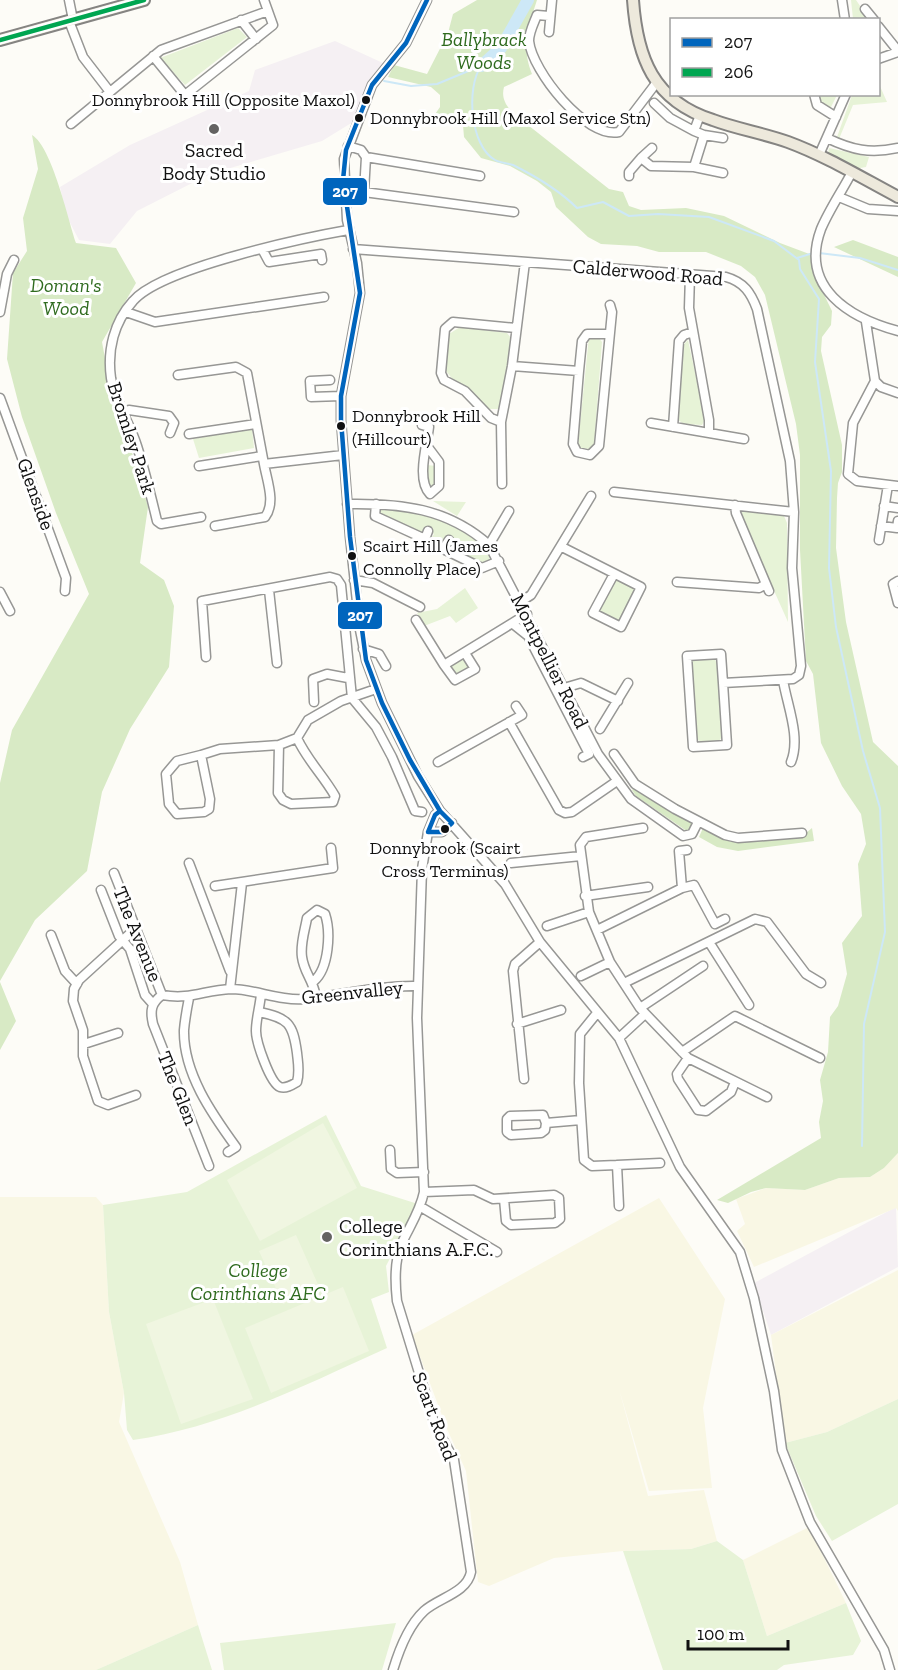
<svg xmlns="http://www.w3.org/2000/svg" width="898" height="1670" font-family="'Zilla Slab',serif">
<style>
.industrial{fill:#f5f0f3}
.farmland{fill:#f9f7e4}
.green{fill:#e7f3d7}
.forest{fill:#d8eac5}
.pitch{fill:#f0f6e1}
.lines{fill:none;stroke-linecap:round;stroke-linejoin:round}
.stream{stroke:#cde8f7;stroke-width:2}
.river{stroke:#cde8f7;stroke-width:12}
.minor-casing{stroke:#979795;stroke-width:11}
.major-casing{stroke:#858482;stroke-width:14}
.minor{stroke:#fffffe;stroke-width:8}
.major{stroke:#ede9dc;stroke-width:10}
.bus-1-casing{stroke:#fff;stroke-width:9}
.bus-2-casing{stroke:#fff;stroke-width:9}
.bus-1{stroke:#0065bd;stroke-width:4.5}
.bus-2{stroke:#00a651;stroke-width:4.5}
.bus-dot{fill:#111;stroke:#fff;stroke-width:2}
.poi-dot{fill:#646362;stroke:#fff;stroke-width:2}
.labels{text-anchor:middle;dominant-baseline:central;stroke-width:6;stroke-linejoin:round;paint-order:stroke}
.bus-label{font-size:18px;fill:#111;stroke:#fff;text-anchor:start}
.park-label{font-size:20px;font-style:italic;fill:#2f6b1f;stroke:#fff}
.poi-label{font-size:20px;fill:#111;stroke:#fff}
.street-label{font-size:20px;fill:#111;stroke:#fff}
.line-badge{stroke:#fff;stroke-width:2}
.badge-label{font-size:16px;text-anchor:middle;font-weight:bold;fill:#fff}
</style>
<rect width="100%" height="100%" fill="#fdfcf7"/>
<path class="industrial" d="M335 41 383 63 368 81 353 122 322 141 210 174 137 211 110 244 79 240 66 215 60 187 130 145 249 91 255 70Z
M896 1207 898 1267 771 1335 754 1283Z"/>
<path class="farmland" d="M898 1153V1211L896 1208 754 1267 737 1231 745 1224 736 1199 766 1188 805 1190 839 1178 870 1177 884 1168Z
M0 1197H96L103 1205 109 1312 124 1393 119 1422 180 1562 198 1625 96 1670H0Z
M659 1198 725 1299 703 1408 712 1488 649 1491 619 1389 648 1496 704 1490 717 1541 691 1549 623 1551 554 1558 489 1586 478 1582 466 1471 447 1429 412 1335Z
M898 1270V1399L827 1432 785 1443 771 1335Z
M809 1527 846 1603 767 1636 743 1560Z"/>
<path class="green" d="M851 0H856L869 19H853Z
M238 28 247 37 185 85 160 58Z
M879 84 887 102 853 105 839 139 837 137 852 95 878 94Z
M817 95H837L830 109 821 104Z
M829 148 869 157 866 167 855 169 828 154Z
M460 327 507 333 511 338 501 409H489C474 396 457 386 446 371L449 334Z
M589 336 599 338 602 342 594 446 589 449 581 448 578 444Z
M688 340 705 419 702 425 684 424 678 420 681 347Z
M252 428 254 448 199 458 193 439Z
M427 465 436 466V485L430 489 426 485Z
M433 501 465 502H466L457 516Z
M379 509C392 509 405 508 418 511 436 515 488 540 490 560L483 565 451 549 452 543 444 539 438 549 427 544 434 534 426 530 422 535 380 516Z
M743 511 784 516 787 523 788 622 740 515Z
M616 578 636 589 621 619 617 621 600 612 599 608Z
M465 588 478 608 456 623 450 616 424 626 417 613 437 609Z
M713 657 717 663 722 737 719 741 702 743 697 739 690 659Z
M463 659 466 660 469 667 455 675 450 665Z
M326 1115 361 1186 418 1204 386 1266 389 1292 371 1299 387 1348C305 1385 223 1427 133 1440L127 1430 124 1393 109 1312 103 1205 187 1192Z
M898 1399V1504L832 1541 816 1516 785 1443 827 1432Z
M717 1541 743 1560 767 1636 846 1603 861 1641 853 1655 784 1665 777 1670H663L623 1551 691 1549Z
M396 1623 382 1670H224L220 1643Z
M198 1625 212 1670H96Z"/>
<path class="forest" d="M477 0H537C528 28 521 46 532 74L504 87C501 98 506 106 514 114L609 189 623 192 629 206 641 210 686 208 724 216 780 243 812 255V270L832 311 831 325 822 337 821 351 842 445V472L838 483 837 498 836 548 846 622 873 742 898 766V1153L884 1168 870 1177 839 1178 805 1190 766 1188 751 1192 728 1203 717 1200 821 1138 819 1122 823 1101 820 1080 828 1052 830 1017 838 1006 847 974 842 943 862 916 858 864 866 844 861 814 842 786 821 743 813 674 806 661 800 550V455L796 424 765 295 755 277 741 266 706 252H659L637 246 601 244 588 237 556 207 551 192 537 181 510 166 481 158 464 137 463 125 458 119 431 120 440 107V95L431 87 388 77 394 65 427 74 448 33 453 14Z
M32 135C52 147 68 219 76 243L116 248 136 283 102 342 112 396 128 439 148 507 140 563 164 580 174 606 169 667 130 729 102 792 87 871 35 920 0 981V783L12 730 89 594 56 513 22 417 7 359 13 273 27 251 23 218 38 169Z
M853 240 898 257V277L834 247Z
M634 788 696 825 688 832 636 796 632 790Z
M703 828 731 842H740L801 837 812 828 814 841 738 851 717 847 699 837Z
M0 982 16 1021 0 1050Z"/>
<path class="pitch" d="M323 1123 357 1188 260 1241 227 1180Z
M296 1235 320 1289 283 1304 259 1251Z
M343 1287 369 1351 271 1393 245 1328Z
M213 1299 253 1399 181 1424 146 1324Z"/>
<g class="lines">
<path class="stream" d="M481 66C466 88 470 146 495 160 500 163 508 163 513 165 537 177 559 190 577 208L603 202 629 216 658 214 709 217 774 241 799 260 800 269 819 299 815 362 831 471 829 568 836 627 863 751 880 808 885 932 864 1024 862 1146
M384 81 411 86 437 84 478 67
M819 253 860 258 898 270
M797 258 813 253"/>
<path class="river" d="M481 66 501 48 528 0"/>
<g class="minor-casing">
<path id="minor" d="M69 0 73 20
M427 0 406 43 372 85 344 159 347 220 357 263 360 293 341 396V420L350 537 360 630 366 660 382 703 418 776 440 811 505 884 540 942 619 1038 680 1167 740 1252 754 1298 774 1391 782 1450 810 1522 884 1650 890 1670
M842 0 845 20
M865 9 874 20
M549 16 537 15C534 23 529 32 529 41 532 71 586 139 619 132L657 82
M241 20 256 39
M69 21 83 57 110 92
M878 26 898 51
M549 32 552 0
M153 56 185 95 273 25 264 0
M878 59 898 52
M814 94 817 105 836 117
M654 103 670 118 694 131
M71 124 161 50 268 11
M704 135 723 138
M827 138C852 150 870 154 898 148
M348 146 361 150 366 157
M819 155 846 94
M641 158 652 148
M694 167 704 135 694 131 700 115
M852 172C842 191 829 210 821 229 799 288 850 318 898 331
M480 176 366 157 364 192 514 212
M629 176V172L641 158 651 166 694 167 723 173
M839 197 868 209 898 211
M262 249 269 262 321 254 322 260
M353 249 726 277C744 282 751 293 757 309L790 461 794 512 792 568 801 666 799 675 793 679 723 683 721 654 687 656 693 747 727 745 723 683
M690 275 689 308 709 420V433
M0 312 7 274 14 260
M126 312 155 322 324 297
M866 322 875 381 853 423 848 474 857 481 898 486
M512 366 579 371 582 341 587 334H609
M579 371 573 444 577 452 590 455 599 446 612 312 610 305
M178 375 236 367 247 373 264 464 343 455
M330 380 310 381 311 397 341 396
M875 381 881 387 898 393
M0 398 66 578 65 591
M123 412 129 410 169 416 174 423 170 433
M501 422 491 418 465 391 444 380 441 373 445 329 453 322 516 328
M651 423 744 439
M422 425 429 427C427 445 416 480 430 494L439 486V462L427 446
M673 427 679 341 684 335 693 332
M189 434 256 424
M199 466 262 456
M502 484 501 422 512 366 525 262
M614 492 794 512
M347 504C400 503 448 508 489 545L598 754 631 799 683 836 692 834 698 822
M376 504 375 516 425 539 428 531
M735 505 736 513 769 591
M884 506 898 508
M201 517 161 524 157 521C151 496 145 471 137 446 130 423 115 402 111 378 107 350 114 322 133 301 161 268 303 238 348 230
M215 526 265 517C276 503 267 481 264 464
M881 526 897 528 898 521
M449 540 443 549 482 568 499 561
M879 540 888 485
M489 545 509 511
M562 547 641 587 621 627 593 613 614 574
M354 580 373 583 420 607
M898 581 893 584 898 603
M677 582 759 588 766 584
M269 590 277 663
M0 592 10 611
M520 602 531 595 591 496
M416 620 444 665 527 614
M513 624 528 636 589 754 583 757
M363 649 379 654 386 666
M206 657 202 601 330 577 337 579 341 585 352 698 376 727 392 757 415 811 422 812
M444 665 455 680 475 669 465 653
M783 680C787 705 801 737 791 762
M564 688 581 683 618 701
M314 702 313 679 327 674 348 678
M509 722 559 810 565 813 572 812 617 781
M600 729 628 683
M279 745 278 793 283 800 291 804 333 802 335 796C323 775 307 760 297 738
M614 754 635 784 675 809 725 835 738 838 802 833
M201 755 220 749 279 745 297 738 308 720 341 701 376 689
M201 755 210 799 209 809 204 812 177 814 169 804 166 774 177 761Z
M438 762 522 715 516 706
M643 828 586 837 580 845 589 912 610 962 640 1008 688 1058 767 1097
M428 832H442L452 823
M189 863 230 971
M511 863 581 856
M114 873 162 995
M215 886 333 868 331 848
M682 888 679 851 687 850
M101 890 119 936 130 949 145 995 153 1004
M585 896 648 887
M547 926 589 912
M597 930 682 888 694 885 715 924 725 919
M51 935 65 971 77 984
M709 942 749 1005
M581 976 610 962
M314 981C329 968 331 932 325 914L317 910 307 918C305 930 300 944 302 957 304 973 313 979 316 997
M624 983 755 919 767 922 806 974 821 983
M230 989 242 883
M189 998C187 1008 185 1019 184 1030 183 1073 212 1114 236 1147L228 1152
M640 1008 703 966
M259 1012C288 1018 293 1023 297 1053 298 1063 300 1072 297 1082 292 1085 286 1089 280 1087 270 1083 256 1042 256 1031 256 1019 260 1006 261 994
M597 1013 580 1034 579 1083 584 1160 592 1166 617 1165
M517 1024 561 1010
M619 1038 645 1014
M84 1044 118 1033
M682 1052 735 1016 820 1058
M688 1058 677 1074 678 1079 698 1110 706 1111 731 1092 735 1082
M524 1079 513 971 515 964 540 942
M136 1095 108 1105 98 1101 83 1056V1030L73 1001 74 989 79 980 136 928
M546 1123 543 1115 510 1116 507 1119V1132L511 1135 541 1133 545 1130 546 1123 581 1120
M390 1150 391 1169 397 1173 424 1172
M209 1166 153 1024C150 1011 151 1003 162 995 191 1000 204 990 231 989 255 989 279 1001 304 999 343 995 379 985 418 986
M424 1192 474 1190 493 1199 554 1195 559 1198 560 1219 555 1223 511 1225 506 1221 504 1199
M619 1206 617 1165 660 1163
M421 1207 497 1252
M393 1670C399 1650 409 1625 424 1611 438 1598 467 1593 471 1572L454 1460 435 1425 397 1301C395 1283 394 1262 401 1245 409 1227 420 1212 424 1192L417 1018 422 869 428 832 435 815 440 811"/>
</g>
<g class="major-casing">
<path id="major" d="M633 0C637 57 653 101 713 120 737 129 763 133 788 142 826 156 862 178 898 197
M0 40 144 0"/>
</g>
<use href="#minor" class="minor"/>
<use href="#major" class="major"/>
<g class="bus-1-casing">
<path id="bus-1" d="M427 0 406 43 372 85 346 150 343 180 360 293 341 396V420L350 537 366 660 382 703 410 760 440 811
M440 811 452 823 442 832H428L435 815Z"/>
</g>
<g class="bus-2-casing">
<path id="bus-2" d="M0 40 144 0"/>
</g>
<use href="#bus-1" class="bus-1"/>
<use href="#bus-2" class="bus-2"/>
</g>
<g class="bus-dot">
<circle cx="366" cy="100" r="5"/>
<circle cx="359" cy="118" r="5"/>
<circle cx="341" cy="426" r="5"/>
<circle cx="352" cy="556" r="5"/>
<circle cx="445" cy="829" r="5"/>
</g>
<g class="poi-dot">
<circle cx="214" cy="129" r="6"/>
<circle cx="327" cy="1237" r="6"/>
</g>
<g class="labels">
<g class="bus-label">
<text x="355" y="100" text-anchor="end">Donnybrook Hill (Opposite Maxol)</text>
<text x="370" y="118">Donnybrook Hill (Maxol Service Stn)</text>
<text x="352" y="416">Donnybrook Hill<tspan x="352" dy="23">(Hillcourt)</tspan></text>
<text x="363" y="546">Scairt Hill (James<tspan x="363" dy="23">Connolly Place)</tspan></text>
<text x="445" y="848" text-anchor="middle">Donnybrook (Scairt<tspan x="445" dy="23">Cross Terminus)</tspan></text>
</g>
<g class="park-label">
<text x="484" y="39">Ballybrack<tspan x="484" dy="23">Woods</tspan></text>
<text x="66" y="285">Doman's<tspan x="66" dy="23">Wood</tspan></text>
<text x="258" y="1270">College<tspan x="258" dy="23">Corinthians AFC</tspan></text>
</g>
<g class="poi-label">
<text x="214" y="150">Sacred<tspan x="214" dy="23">Body Studio</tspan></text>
<text x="339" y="1226" text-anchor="start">College<tspan x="339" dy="23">Corinthians A.F.C.</tspan></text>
</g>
<g class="street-label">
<text transform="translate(648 272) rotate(5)">Calderwood Road</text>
<text transform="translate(132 438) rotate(72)">Bromley Park</text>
<text transform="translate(36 494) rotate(70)">Glenside</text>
<text transform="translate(550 661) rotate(63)">Montpellier Road</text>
<text transform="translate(138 934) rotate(68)">The Avenue</text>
<text transform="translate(352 992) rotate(-6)">Greenvalley</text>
<text transform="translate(178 1088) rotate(68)">The Glen</text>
<text transform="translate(435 1416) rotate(69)">Scart Road</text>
</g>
</g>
<g class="line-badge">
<rect x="322" y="177" width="46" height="29" rx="6" fill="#0065bd"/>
<rect x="337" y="601" width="46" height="29" rx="6" fill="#0065bd"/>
</g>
<g class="badge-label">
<text x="345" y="197">207</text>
<text x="360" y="621">207</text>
</g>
<rect x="670" y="18" width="210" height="78" fill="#ffffff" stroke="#a0a0a0" stroke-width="1.5"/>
<rect x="682" y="38" width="30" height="9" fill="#0065bd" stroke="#a0a0a0" stroke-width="1.5"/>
<text x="724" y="48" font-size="18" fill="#111111">207</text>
<rect x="682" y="68" width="30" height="9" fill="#00a651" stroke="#a0a0a0" stroke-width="1.5"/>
<text x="724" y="78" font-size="18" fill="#111111">206</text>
<path d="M688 1640v9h100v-9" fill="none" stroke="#111111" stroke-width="3"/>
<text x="697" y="1640" font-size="18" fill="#111111" stroke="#ffffff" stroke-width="4.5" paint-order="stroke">100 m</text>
</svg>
